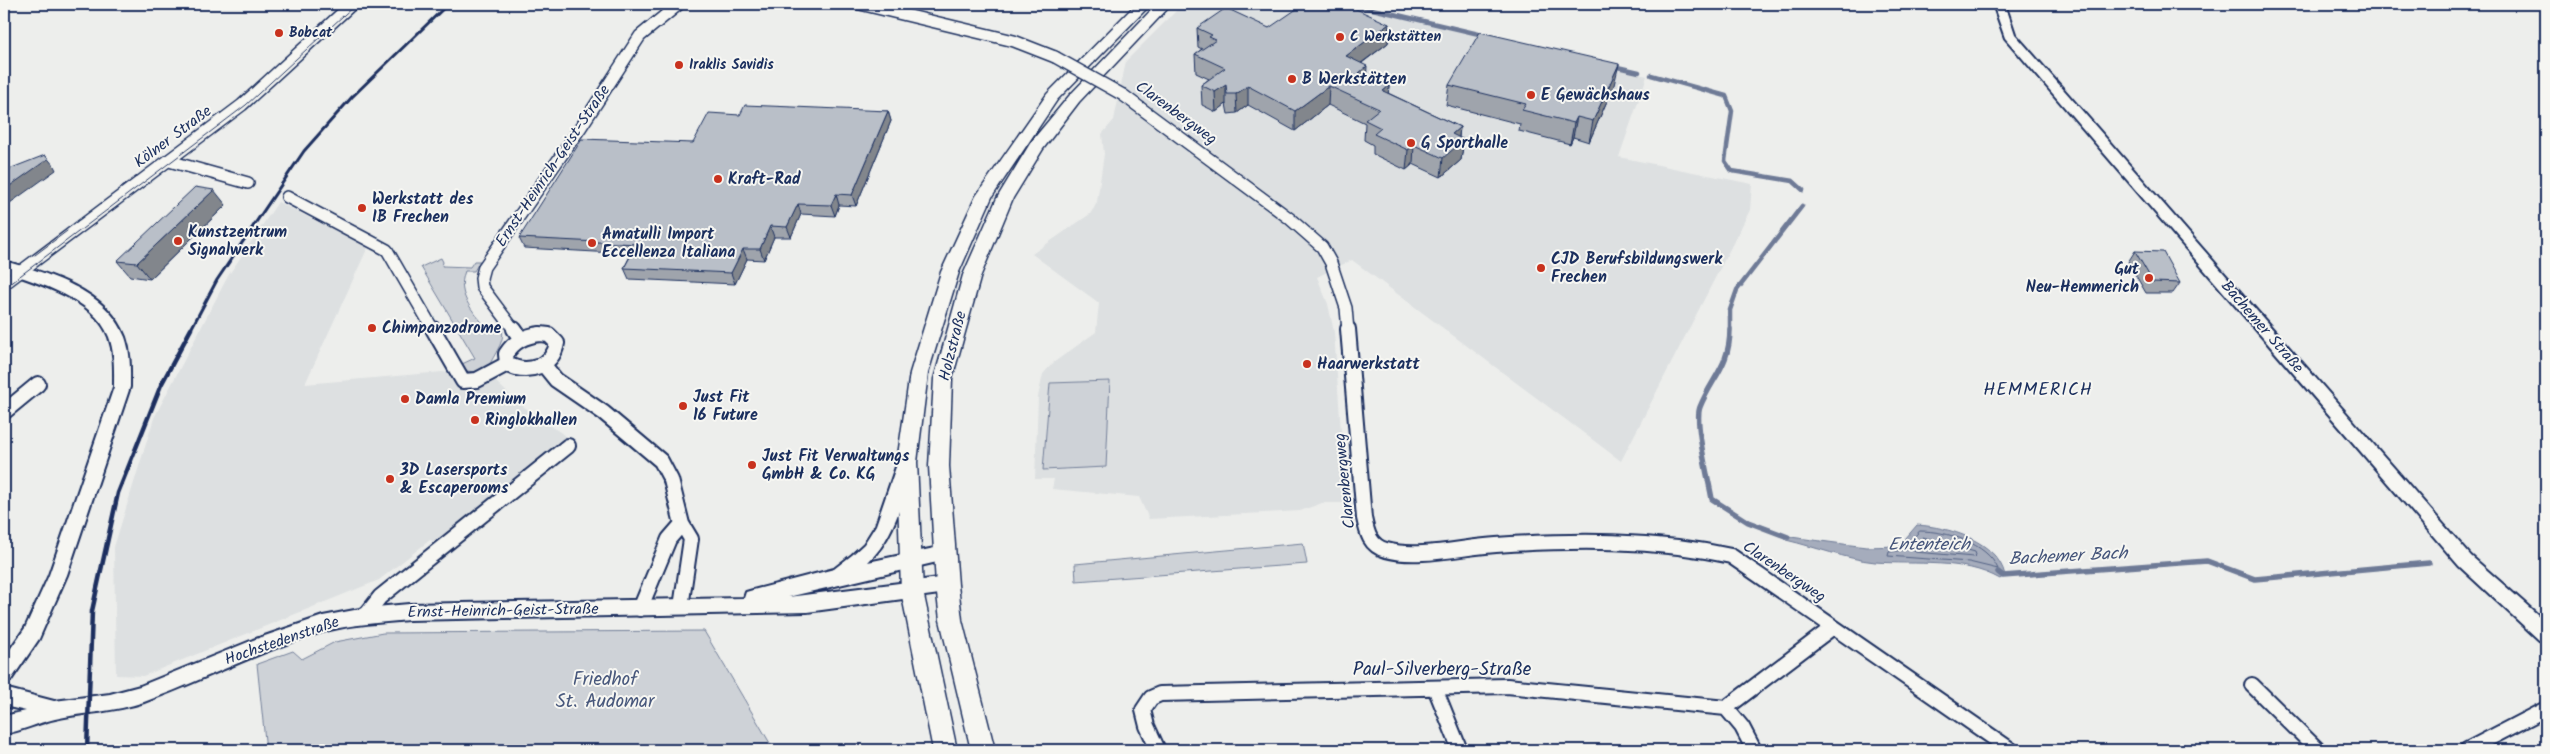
<svg xmlns="http://www.w3.org/2000/svg" width="2550" height="754" font-family="Kalam,sans-serif">
<style>
.built{fill:#dde0e1}
.green{fill:#ced2d7;stroke:#74809a}
.water{fill:#a5acbc;stroke:#6e7a96}
.lines{fill:none;stroke-linecap:round;stroke-linejoin:round}
.shore{stroke:#526184;stroke-width:1}
.stream-far1{stroke:#6e7a96;stroke-width:4.5}
.stream{stroke:#6e7a96;stroke-width:5.5}
.minor-far1-casing{stroke:#1b2f5e;stroke-width:14}
.minor-casing{stroke:#1b2f5e;stroke-width:18}
.tertiary-casing{stroke:#1b2f5e;stroke-width:4}
.secondary-casing{stroke:#1b2f5e;stroke-width:3}
.minor-far1{stroke:#f6f6f2;stroke-width:11}
.minor{stroke:#f6f6f2;stroke-width:14}
.tertiary{fill:#f6f6f2;fill-rule:evenodd}
.secondary{fill:#f6f6f2;fill-rule:evenodd}
.tram{stroke:#1b2f5e;stroke-width:1}
.rail-far1{stroke:#1b2f5e;stroke-width:3}
.rail{stroke:#1b2f5e;stroke-width:4.5}
.minor-bridge-casing{stroke:#1b2f5e;stroke-width:14;stroke-linecap:butt}
.minor-bridge{stroke:#f6f6f2;stroke-width:11}
.wall{fill:#9fa4ac;stroke:#1b2f5e}
.shaded-wall{fill:#82868c;stroke:#1b2f5e}
.building{fill:#b9bfc8;stroke:#1b2f5e}
.poi-dot{fill:#c8321e;stroke:#f6f6f2;stroke-width:2}
.labels{text-anchor:middle;dominant-baseline:central;stroke-width:4;stroke-linejoin:round;paint-order:stroke}
.far-poi-label{font-size:14px;font-weight:bold;fill:#1b2f5e;stroke:#f6f6f2;text-anchor:start}
.poi-label{font-size:16px;font-weight:bold;fill:#1b2f5e;stroke:#f6f6f2;text-anchor:start}
.street-label{font-size:16px;fill:#1b2f5e;stroke:#f6f6f2}
.neighbourhood-label{font-size:18px;letter-spacing:1px;fill:#1b2f5e;stroke:#f6f6f2}
.water-label{font-size:18px;font-style:italic;fill:#44547a;stroke:#f6f6f2}
.near-street-label{font-size:19px;fill:#1b2f5e;stroke:#f6f6f2}
.near-park-label{font-size:19px;fill:#48587c;stroke:#f6f6f2}
</style>
<rect width="100%" height="100%" fill="#edeeec"/>
<filter id="ink" filterUnits="userSpaceOnUse"><feTurbulence type="fractalNoise" baseFrequency=".02" numOctaves="2"/><feDisplacementMap in="SourceGraphic" scale="10" xChannelSelector="R" yChannelSelector="G"/><feConvolveMatrix kernelMatrix="1 2 1 2 8 2 1 2 1" color-interpolation-filters="sRGB"/></filter>
<g filter="url(#ink)">
<path class="built" d="M1183 4H1343L1647 76 1619 157 1752 184 1750 210 1621 461 1352 260 1317 277 1328 304 1334 332 1346 503H1322L1300 511 1149 519 1139 497 1052 489 1054 479H1035L1038 397 1043 374 1053 363 1096 332 1099 303 1032 254 1090 214 1094 208 1097 202 1104 154 1102 134 1114 120 1126 61Z
M278 202 368 247 305 384 442 372 493 379 517 402 567 437 435 542 430 540 379 580 143 676 116 675 114 547 154 418 228 276Z"/>
<path class="green" d="M441 258 443 262 442 266 470 267 474 261H480L474 271H465C455 297 476 314 491 333L501 328C507 338 495 353 490 364L475 372 467 371 462 364 475 358 421 267Z
M1110 381 1106 467 1043 470 1050 383Z
M1303 543 1307 564 1076 581 1075 564Z
M704 631 774 750H266L257 664 293 651 302 659 335 642 383 633Z"/>
<path class="water" d="M1917 525C1949 527 1997 541 2005 575L2000 579C1963 558 1916 565 1875 562 1845 559 1816 547 1786 540L1783 536 1866 547 1899 546Z"/>
<g class="lines">
<path class="shore" d="M1920 531C1947 531 1987 543 1998 569L1969 562 1888 556 1889 552 1902 550Z
M1923 537 1975 552 1976 555 1974 557 1915 552 1914 548Z"/>
<path class="stream-far1" d="M1351 4 1483 35
M1613 66 1639 72
M1651 75 1726 96 1732 111 1725 161 1732 171 1793 181 1803 190
M1730 331V310L1737 290 1802 206"/>
<path class="stream" d="M1730 329C1730 366 1712 377 1700 407 1694 422 1709 481 1712 499L1748 522 1788 537
M1998 572 2003 576 2207 561 2255 579 2429 563"/>
<g class="minor-far1-casing">
<path id="minor-far1" d="M860 4 1014 41 1055 57
M1123 95 1289 218 1322 247 1331 263 1346 308 1348 331
M169 161 248 183
M287 197 387 250 434 331
M4 284 242 105 352 4
M515 331 482 287 481 278 484 267 581 127 640 36 679 4"/>
</g>
<g class="minor-casing">
<path id="minor" d="M433 329 463 381 477 380 507 364
M514 329 521 339
M1348 329 1364 518C1367 533 1370 546 1386 550 1417 559 1463 547 1496 545 1575 540 1653 539 1731 556L2011 750
M540 334 549 335 557 343C553 367 527 375 507 364L506 354C514 341 525 336 540 334Z
M543 364 556 380 604 413 661 461 671 480 682 524 691 539 681 607
M4 412 38 384
M640 609 669 539 682 524
M365 616 380 597 568 446
M2252 685 2318 750
M1435 688 1460 750
M1726 708 1742 727 1754 750
M1158 750 1147 726 1143 710 1151 698 1160 694 1507 686 1726 708 1833 627
M2467 750 2546 709"/>
</g>
<g class="tertiary-casing">
<path id="tertiary" d="M1993 4H2005L2015 34 2471 556 2546 622V642L2539 640 2459 566 2005 38Z
M4 261C47 273 107 290 125 337 131 354 130 370 130 387L67 575 39 639 11 680 4 683V658L25 628 49 575 114 387C114 370 115 354 109 337 94 298 39 284 4 271Z
M906 457 912 459 915 464C902 498 896 536 868 562L944 546 950 549 953 554 950 559 788 597 947 577 954 579 956 585 954 591 947 593 807 612 409 620C380 623 350 624 322 632 261 650 204 680 144 702 115 712 85 712 55 719 37 723 22 731 4 734V716L26 711 4 706V688L54 701 110 694 140 686 253 640 323 616 365 608 409 604 744 598 746 592 753 590 834 569 852 555 864 544 876 525 897 464 900 459Z"/>
</g>
<g class="secondary-casing">
<path id="secondary" d="M1136 4H1151L1057 100 992 197 959 272 928 373 917 462 923 591 957 750H933L901 591 897 462 910 373 941 272 976 196 1047 94Z
M1157 4H1172L1079 102 1043 149 1013 198 981 275 952 379 949 466 958 585 962 620 995 750H971L940 620 936 585 929 466 934 379 963 275 997 198 1031 142 1069 96Z"/>
</g>
<use href="#minor-far1" class="minor-far1"/>
<use href="#minor" class="minor"/>
<use href="#tertiary" class="tertiary"/>
<use href="#secondary" class="secondary"/>
<path class="tram" d="M35 255 67 231
M4 288 246 105 356 4"/>
<path class="rail-far1" d="M190 331 217 280 304 151 352 97 448 4"/>
<path class="rail" d="M87 750 92 611 118 493 161 385 191 329"/>
<g class="minor-bridge-casing">
<path id="minor-bridge" d="M1055 57 1123 95"/>
</g>
<use href="#minor-bridge" class="minor-bridge"/>
</g>
<path class="wall" d="M1389 24 1388 43 1362 63 1367 76 1389 86 1388 93 1460 127 1459 138 1464 140 1461 160 1441 177 1413 164 1406 170 1373 154V145L1364 140 1365 123 1328 105 1295 131 1248 105 1237 113 1228 114 1226 104 1216 112 1202 105 1201 85 1209 79 1196 73 1195 54 1202 49 1198 47 1197 28H1269Z
M1449 85H1614L1589 142 1573 137 1570 144 1519 131 1520 124 1446 105Z
M888 111 891 121 856 206 839 205 835 216 801 214 791 237H774L764 260 747 259 735 284 629 279 624 268 631 254 524 248 519 238 693 143 740 115Z
M226 205 150 279 130 276 117 261Z
M2135 251 2180 283 2173 293H2146L2128 262Z"/>
<path class="shaded-wall" d="M1389 24 1388 43 1345 75 1346 56Z
M1619 64 1614 85 1589 142 1593 121Z
M1367 66 1366 85 1359 73Z
M1226 85V104L1216 112 1215 92Z
M1248 86V105L1237 113 1236 94Z
M1329 86 1328 105 1295 131V111Z
M1389 86 1387 106 1383 91Z
M888 111 891 121 856 206 852 195Z
M1577 117 1573 137 1570 144 1574 123Z
M1460 127 1458 145 1464 140 1461 160 1441 177 1443 158 1452 134Z
M1414 145 1413 164 1406 170 1408 150Z
M45 155 54 166 56 170 10 203 4 197V190Z
M214 190 226 205 150 279 137 263Z
M836 194 839 205 835 216 831 205Z
M798 204 801 214 791 237 787 227Z
M770 226 774 237 764 260 760 249Z
M743 249 747 259 735 284 731 273Z"/>
<path class="building" d="M1304 4H1345L1389 24 1346 56 1367 66 1359 73 1389 86 1383 91 1460 127 1452 134 1464 140 1443 158 1414 145 1408 150 1374 134 1381 128 1365 120 1379 109 1329 86 1295 111 1248 86 1236 94H1227L1226 85 1215 92 1201 85 1225 68 1195 54 1216 40 1209 37 1212 35 1197 28 1226 8 1269 28Z
M1480 32 1619 64 1593 121 1577 117 1574 123 1522 110 1526 104 1449 85Z
M745 105 888 111 852 195 836 194 831 205 798 204 787 227 770 226 760 249H743L731 273 624 268 637 244 519 238 582 139 693 143 709 113 740 115Z
M45 155 48 159 4 190V171Z
M195 187 214 190 137 263 117 261Z
M2135 251 2163 252 2180 283 2153 282Z"/>
</g>
<g class="poi-dot">
<circle cx="279" cy="33" r="5"/>
<circle cx="1340" cy="37" r="5"/>
<circle cx="679" cy="65" r="5"/>
<circle cx="1292" cy="79" r="5"/>
<circle cx="1531" cy="95" r="5"/>
<circle cx="1411" cy="143" r="5"/>
<circle cx="718" cy="179" r="5"/>
<circle cx="362" cy="208" r="5"/>
<circle cx="178" cy="241" r="5"/>
<circle cx="592" cy="243" r="5"/>
<circle cx="1541" cy="268" r="5"/>
<circle cx="2149" cy="278" r="5"/>
<circle cx="372" cy="328" r="5"/>
<circle cx="1307" cy="364" r="5"/>
<circle cx="405" cy="399" r="5"/>
<circle cx="683" cy="406" r="5"/>
<circle cx="475" cy="420" r="5"/>
<circle cx="752" cy="465" r="5"/>
<circle cx="390" cy="479" r="5"/>
</g>
<g class="labels">
<g class="far-poi-label">
<text x="289" y="33">Bobcat</text>
<text x="1350" y="37">C Werkstätten</text>
<text x="689" y="65">Iraklis Savidis</text>
</g>
<g class="poi-label">
<text x="1302" y="79">B Werkstätten</text>
<text x="1541" y="95">E Gewächshaus</text>
<text x="1421" y="143">G Sporthalle</text>
<text x="728" y="179">Kraft-Rad</text>
<text x="372" y="199">Werkstatt des<tspan x="372" dy="18">IB Frechen</tspan></text>
<text x="188" y="232">Kunstzentrum<tspan x="188" dy="18">Signalwerk</tspan></text>
<text x="602" y="234">Amatulli Import<tspan x="602" dy="18">Eccellenza Italiana</tspan></text>
<text x="1551" y="259">CJD Berufsbildungswerk<tspan x="1551" dy="18">Frechen</tspan></text>
<text x="2139" y="269" text-anchor="end">Gut<tspan x="2139" dy="18">Neu-Hemmerich</tspan></text>
<text x="382" y="328">Chimpanzodrome</text>
<text x="1317" y="364">Haarwerkstatt</text>
<text x="693" y="397">Just Fit<tspan x="693" dy="18">16 Future</tspan></text>
<text x="415" y="399">Damla Premium</text>
<text x="485" y="420">Ringlokhallen</text>
<text x="762" y="456">Just Fit Verwaltungs<tspan x="762" dy="18">GmbH &amp; Co. KG</tspan></text>
<text x="400" y="470">3D Lasersports<tspan x="400" dy="18">&amp; Escaperooms</tspan></text>
</g>
<g class="street-label">
<text transform="translate(1176 113) rotate(36)">Clarenbergweg</text>
<text transform="translate(173 137) rotate(-37)">Kölner Straße</text>
<text transform="translate(553 166) rotate(-56)">Ernst-Heinrich-Geist-Straße</text>
<text transform="translate(2262 327) rotate(49)">Bachemer Straße</text>
<text transform="translate(953 346) rotate(-76)">Holzstraße</text>
<text transform="translate(1345 481) rotate(-96)">Clarenbergweg</text>
<text transform="translate(1784 572) rotate(34)">Clarenbergweg</text>
<text transform="translate(503 611) rotate(-1)">Ernst-Heinrich-Geist-Straße</text>
<text transform="translate(282 641) rotate(-19)">Hochstedenstraße</text>
</g>
<g class="neighbourhood-label">
<text x="2038" y="390">HEMMERICH</text>
</g>
<g class="water-label">
<text x="1929" y="545">Ententeich</text>
<text transform="translate(2068 557) rotate(-3)">Bachemer Bach</text>
</g>
<g class="near-street-label">
<text x="1442" y="670">Paul-Silverberg-Straße</text>
</g>
<g class="near-park-label">
<text x="605" y="680">Friedhof<tspan x="605" dy="22">St. Audomar</tspan></text>
</g>
</g>
<rect width="2550" height="754" fill="none" stroke="#f6f6f2" stroke-width="20"/>
<rect x="10" y="10" width="2530" height="734" fill="none" stroke="#1b2f5e" stroke-width="2" filter="url(#ink)"/>
</svg>
